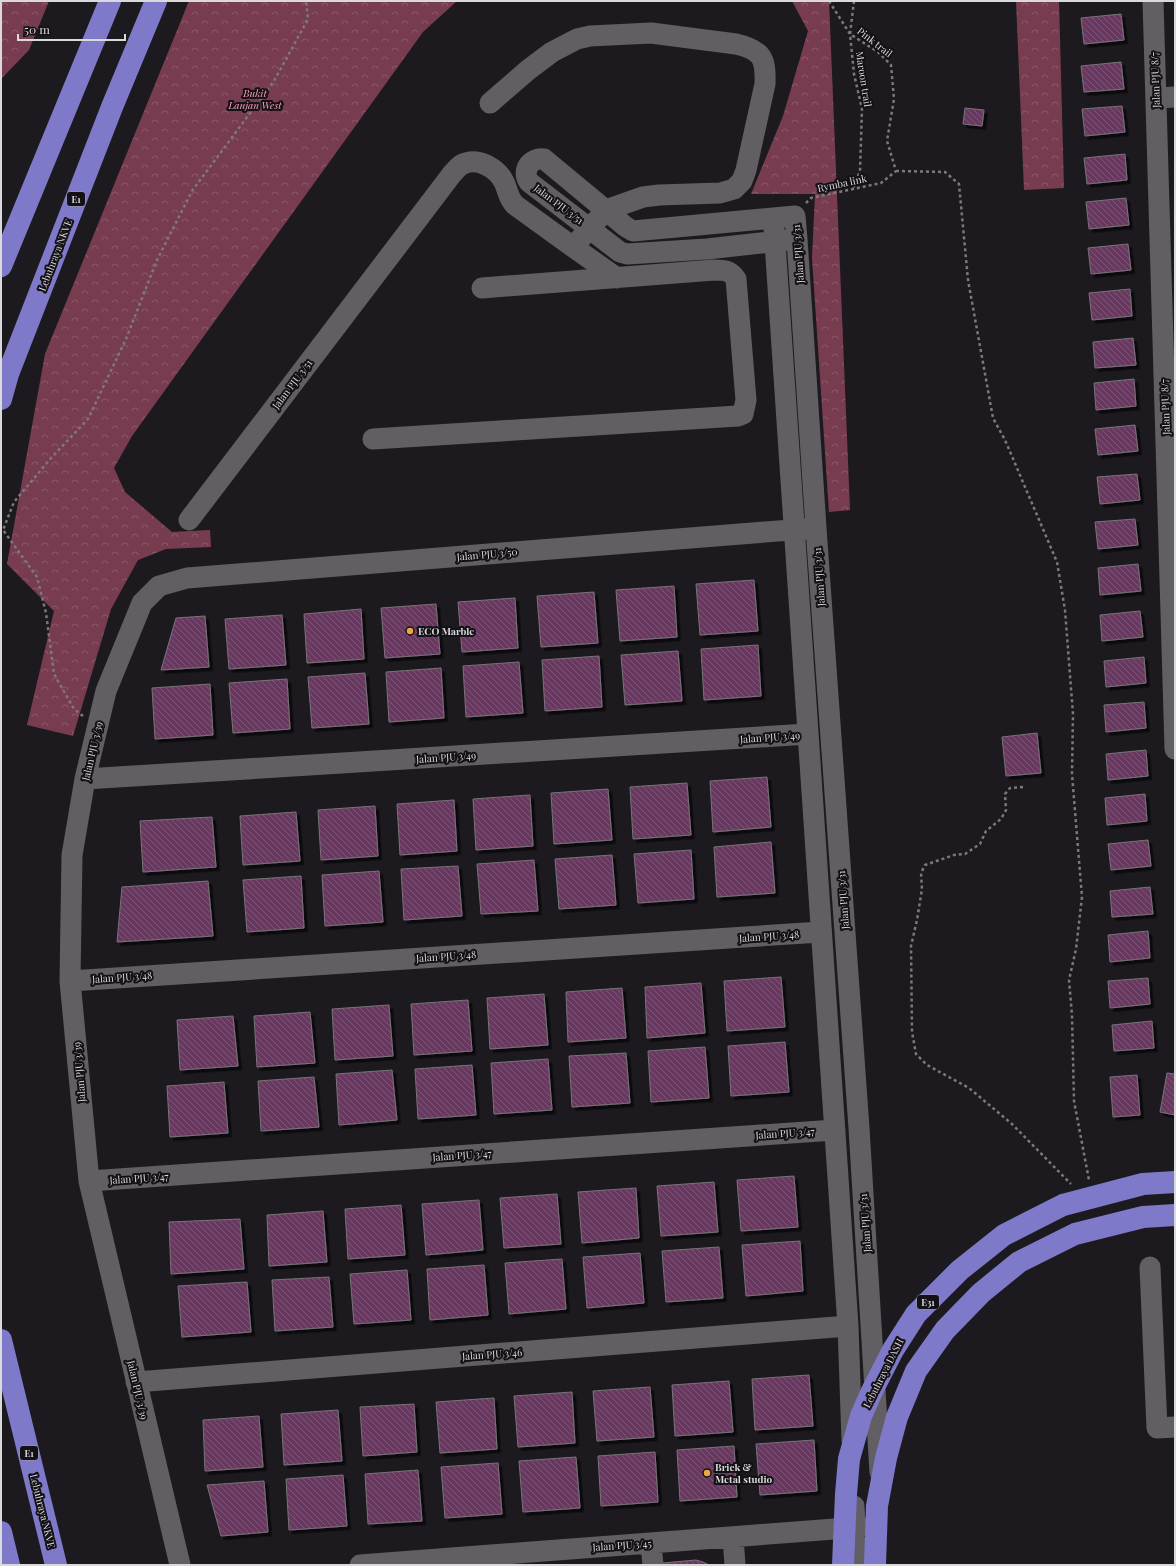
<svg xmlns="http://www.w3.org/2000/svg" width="1176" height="1566" font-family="'Playfair Display',serif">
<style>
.forest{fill:url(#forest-crowns)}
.building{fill:url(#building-back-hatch);stroke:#797378;filter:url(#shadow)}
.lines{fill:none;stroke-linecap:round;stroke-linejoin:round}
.path{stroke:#7b797d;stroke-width:2.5;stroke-dasharray:3 3;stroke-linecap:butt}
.minor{stroke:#615e64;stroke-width:21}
.highway{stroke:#7e7ac9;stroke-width:22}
.poi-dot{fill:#eda83b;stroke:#141116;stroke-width:1.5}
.labels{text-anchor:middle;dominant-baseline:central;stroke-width:4;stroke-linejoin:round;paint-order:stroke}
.shield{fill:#141116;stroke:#9f9da1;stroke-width:1}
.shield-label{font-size:9px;font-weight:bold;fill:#dad9dc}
.street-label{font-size:10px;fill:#dad9dc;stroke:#141116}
.park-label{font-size:10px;font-style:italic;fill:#fea0be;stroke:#141116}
.poi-label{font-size:10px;font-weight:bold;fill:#dad9dc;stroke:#141116;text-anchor:start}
</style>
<defs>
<pattern id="forest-crowns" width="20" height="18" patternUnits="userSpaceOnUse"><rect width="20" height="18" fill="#783c51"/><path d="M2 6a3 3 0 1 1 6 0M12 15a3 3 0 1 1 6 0" fill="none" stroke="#8b5869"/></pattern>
<pattern id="building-back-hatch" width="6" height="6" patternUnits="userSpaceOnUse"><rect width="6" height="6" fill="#693960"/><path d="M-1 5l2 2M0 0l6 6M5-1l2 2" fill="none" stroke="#7e5576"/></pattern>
<filter id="shadow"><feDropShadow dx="3.5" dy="3.5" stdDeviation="0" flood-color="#0009"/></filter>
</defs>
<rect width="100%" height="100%" fill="#1d1a1f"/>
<path class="forest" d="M1 1H49L29 50 1 79Z
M189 1H457L423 32 132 436 114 468 125 492 172 532 210 530 211 547 166 549 138 560 111 609 73 736 27 725 54 611 7 564 45 354Z
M792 1H829L850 510 829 512 812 258 815 194H751L783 116 808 31Z
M1016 1H1059L1064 188 1024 190Z"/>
<path class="building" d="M1121 14 1124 40 1084 44 1081 18Z
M1121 62 1124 89 1084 92 1081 66Z
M1122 106 1125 132 1085 136 1082 109Z
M965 108 984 110 982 126 963 124Z
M1125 154 1127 180 1087 184 1084 158Z
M1126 198 1129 225 1089 229 1086 202Z
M1128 244 1131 270 1091 274 1088 248Z
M1130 289 1132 316 1092 320 1089 293Z
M1133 338 1136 365 1095 368 1093 342Z
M1134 379 1136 406 1096 410 1094 383Z
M1135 425 1138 451 1098 455 1095 429Z
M1137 474 1140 500 1100 504 1097 477Z
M1135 519 1138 545 1098 549 1095 522Z
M1138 564 1141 591 1100 595 1098 568Z
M754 580 758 631 700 635 696 584Z
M674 586 677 637 620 641 616 590Z
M594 592 598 643 541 647 537 596Z
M515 598 518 648 462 652 458 602Z
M436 604 440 654 385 658 381 608Z
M361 609 364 659 307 663 304 614Z
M1140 611 1143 637 1102 641 1100 615Z
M282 615 286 665 229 669 225 619Z
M205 616 209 667 161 670 176 618Z
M758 645 761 696 704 700 701 649Z
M678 651 682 701 625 705 621 655Z
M599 656 602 707 545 711 542 660Z
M1144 657 1146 683 1106 687 1104 661Z
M519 662 523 713 466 717 463 666Z
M441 668 444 718 389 722 386 672Z
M365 673 369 724 312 728 308 677Z
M287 679 290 729 233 733 229 683Z
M210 684 213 735 155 739 152 688Z
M1144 702 1146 728 1106 732 1104 705Z
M1037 733 1041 773 1006 776 1002 737Z
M1146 750 1148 776 1108 780 1106 754Z
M767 777 771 827 713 832 710 781Z
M687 783 691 835 633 839 630 787Z
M608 789 612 840 554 844 551 793Z
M1145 794 1147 821 1107 825 1105 798Z
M530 795 533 846 476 850 473 799Z
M454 800 457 851 400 855 397 804Z
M375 806 378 856 321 860 318 810Z
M296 812 300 861 243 865 240 816Z
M212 817 216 867 143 872 140 821Z
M1148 840 1151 866 1111 870 1108 844Z
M771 842 775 893 717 897 714 847Z
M691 850 694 899 638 903 634 854Z
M612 855 616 905 559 909 555 859Z
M534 860 538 911 481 914 477 864Z
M458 866 462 916 404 920 401 869Z
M379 871 383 922 325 926 322 875Z
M301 876 304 928 247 932 243 880Z
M208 881 213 936 117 942 122 887Z
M1150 887 1153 914 1112 917 1110 891Z
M1148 931 1150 958 1110 962 1108 935Z
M781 977 785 1027 727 1031 724 981Z
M1148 978 1150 1004 1110 1008 1108 981Z
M701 983 705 1033 647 1038 645 987Z
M622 988 626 1038 568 1042 566 992Z
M544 994 548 1045 490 1049 487 998Z
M468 1000 472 1051 414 1055 411 1004Z
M389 1005 393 1056 335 1060 332 1009Z
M310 1012 315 1063 257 1067 254 1016Z
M233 1016 238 1066 180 1070 177 1020Z
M1152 1021 1154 1048 1114 1051 1112 1025Z
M785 1042 789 1092 731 1096 728 1046Z
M705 1047 709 1098 651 1102 648 1051Z
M626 1053 630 1103 572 1107 569 1056Z
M548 1059 552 1110 494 1114 491 1063Z
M472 1065 476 1115 418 1119 415 1069Z
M392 1070 397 1120 339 1125 336 1074Z
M1167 1073 1175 1074V1115L1160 1112Z
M1137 1075 1140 1115 1113 1117 1110 1077Z
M314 1077 319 1127 261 1131 258 1081Z
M224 1082 228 1133 170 1137 167 1086Z
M794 1176 798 1227 741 1231 737 1180Z
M714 1182 718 1232 661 1236 657 1186Z
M636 1188 639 1238 582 1243 578 1192Z
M557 1194 561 1244 504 1248 500 1198Z
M479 1200 483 1250 426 1255 422 1204Z
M401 1205 405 1255 348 1259 345 1209Z
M323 1211 327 1262 269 1266 267 1215Z
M240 1219 244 1269 171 1274 169 1222Z
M800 1241 803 1291 746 1296 742 1245Z
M719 1247 723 1298 666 1302 662 1251Z
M640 1253 644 1303 587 1308 583 1257Z
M562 1259 566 1309 509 1314 505 1263Z
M484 1265 488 1315 430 1320 427 1269Z
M407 1270 411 1320 354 1324 350 1274Z
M329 1277 333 1327 275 1331 272 1280Z
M247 1282 251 1332 182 1337 178 1286Z
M809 1375 813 1426 755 1430 752 1379Z
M729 1381 733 1432 675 1436 672 1385Z
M650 1387 654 1437 597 1441 593 1391Z
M572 1392 575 1443 518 1447 514 1396Z
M494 1398 497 1449 440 1453 436 1402Z
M414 1404 417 1452 363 1456 360 1407Z
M338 1410 342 1461 284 1465 281 1414Z
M259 1416 263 1467 205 1471 203 1420Z
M814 1440 817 1491 760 1495 756 1444Z
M734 1446 737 1497 680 1501 677 1450Z
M655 1452 658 1502 601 1506 598 1456Z
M576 1457 580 1508 523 1512 519 1461Z
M498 1463 502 1514 445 1518 441 1467Z
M418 1470 422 1521 368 1524 365 1474Z
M343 1475 347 1526 289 1530 286 1479Z
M264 1481 268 1532 221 1536 207 1485Z
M696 1560 703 1562 709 1565H663V1563Z"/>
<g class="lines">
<path class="path" d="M829 1 850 34 854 74 862 109 860 171 853 189
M854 1 850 34 878 52 891 65 894 99 887 141 896 171
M896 171 945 172 959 184 968 280 993 418 1005 440 1057 562 1065 610 1073 714 1072 774 1082 897 1076 949 1069 980 1072 1015 1074 1101 1089 1180
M806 203 811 198 881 183 896 171
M83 716 74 709 54 674 46 613 37 577 3 530 14 502 51 458 88 419 126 339 157 260 192 191 274 81 308 19 306 1
M1023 787 1010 788 1005 794 1006 810 1001 819 986 831 980 844 965 854 954 855 925 865 921 873 922 889 917 920 911 946 912 1032 916 1054 927 1065 969 1088 1012 1124 1071 1184"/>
<path class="minor" d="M1153 1 1175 749
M1156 98 1175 97
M490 103 528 70 552 52 577 39 590 36 651 33 736 44C762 50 766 58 765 84L746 170 742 181 734 189 720 193 659 195 643 197 606 210 573 247 617 278
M774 228 848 1326 852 1441
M797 239 707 249 627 254 620 252 529 182C521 170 531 157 544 159L626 227 633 231 795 216 797 239 816 528 859 1128 880 1472
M373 439 738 416 743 414 746 400 736 279C730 270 724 270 714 270L482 288
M189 520 452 174C455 171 458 167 461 165 477 156 497 168 504 182 508 190 508 198 515 205L573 247
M85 779 808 734
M70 981 821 932
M89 1181 835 1130
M1150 1267 1157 1428 1175 1427
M136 1382 848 1326
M854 1506 857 1565
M733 1537 735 1565
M651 1543 653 1565
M180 1565 89 1181 70 981 72 855 85 779 106 691 142 603 159 586 187 578 816 528
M360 1565 861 1527"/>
<path class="highway" d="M1 266 110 1
M1 399 8 374 112 107 156 1
M1 1340 56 1565
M1 1532 9 1565
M843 1565 846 1494 849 1459 861 1416 872 1391 893 1350 916 1314 960 1270 1004 1235 1063 1205 1143 1184 1175 1182
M875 1565 877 1506 886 1458 897 1417 916 1371 945 1330 981 1293 1019 1262 1075 1234 1143 1217 1175 1215"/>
</g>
<g class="poi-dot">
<circle cx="410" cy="631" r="4"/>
<circle cx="707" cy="1473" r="4"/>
</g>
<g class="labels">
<g class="shield">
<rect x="67" y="192" width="18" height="14" rx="3"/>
<rect x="917" y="1295" width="22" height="14" rx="3"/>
<rect x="20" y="1446" width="18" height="14" rx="3"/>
</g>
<g class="shield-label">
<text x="76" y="199">E1</text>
<text x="928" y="1302">E31</text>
<text x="29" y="1453">E1</text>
</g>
<g class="street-label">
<text transform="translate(875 42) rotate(38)">Pink trail</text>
<text transform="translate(864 79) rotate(81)">Maroon trail</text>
<text transform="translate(1155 80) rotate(-92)">Jalan PJU 8/7</text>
<text transform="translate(842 183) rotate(-12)">Rymba link</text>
<text transform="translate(559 204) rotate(37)">Jalan PJU 3/51</text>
<text transform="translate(798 254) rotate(-94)">Jalan PJU 3/31</text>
<text transform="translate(55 255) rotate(-69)">Lebuhraya NKVE</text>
<text transform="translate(292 384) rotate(-53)">Jalan PJU 3/51</text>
<text transform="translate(1165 407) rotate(-92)">Jalan PJU 8/7</text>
<text transform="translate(487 554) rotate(-5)">Jalan PJU 3/50</text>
<text transform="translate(819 577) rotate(-94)">Jalan PJU 3/31</text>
<text transform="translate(770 737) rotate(-4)">Jalan PJU 3/49</text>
<text transform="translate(92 751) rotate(-77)">Jalan PJU 3/39</text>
<text transform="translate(446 757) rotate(-4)">Jalan PJU 3/49</text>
<text transform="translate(843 900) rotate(-94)">Jalan PJU 3/31</text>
<text transform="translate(769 936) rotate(-4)">Jalan PJU 3/48</text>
<text transform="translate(446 956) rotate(-4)">Jalan PJU 3/48</text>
<text transform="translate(122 977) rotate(-4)">Jalan PJU 3/48</text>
<text transform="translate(79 1072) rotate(-95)">Jalan PJU 3/39</text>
<text transform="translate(785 1133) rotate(-4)">Jalan PJU 3/47</text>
<text transform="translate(462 1155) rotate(-4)">Jalan PJU 3/47</text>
<text transform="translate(139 1178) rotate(-4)">Jalan PJU 3/47</text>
<text transform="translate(865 1223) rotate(-94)">Jalan PJU 3/31</text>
<text transform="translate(492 1354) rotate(-4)">Jalan PJU 3/46</text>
<text transform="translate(883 1373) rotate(-63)">Lebuhraya DASH</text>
<text transform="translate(138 1390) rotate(77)">Jalan PJU 3/39</text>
<text transform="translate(43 1511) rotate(76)">Lebuhraya NKVE</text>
<text transform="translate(622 1545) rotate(-4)">Jalan PJU 3/45</text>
</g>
<g class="park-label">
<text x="255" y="93">Bukit<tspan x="255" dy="12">Lanjan West</tspan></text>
</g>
<g class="poi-label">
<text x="418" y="631">ECO Marble</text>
<text x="715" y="1467">Brick &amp;<tspan x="715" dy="12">Metal studio</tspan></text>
</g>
</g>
<rect width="1176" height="1566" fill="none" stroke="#dad9dc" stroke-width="4"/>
<path d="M18 34v6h107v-6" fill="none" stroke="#dad9dc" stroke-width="2"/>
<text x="24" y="34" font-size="12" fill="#dad9dc" stroke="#141116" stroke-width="3" paint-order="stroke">50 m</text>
</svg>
